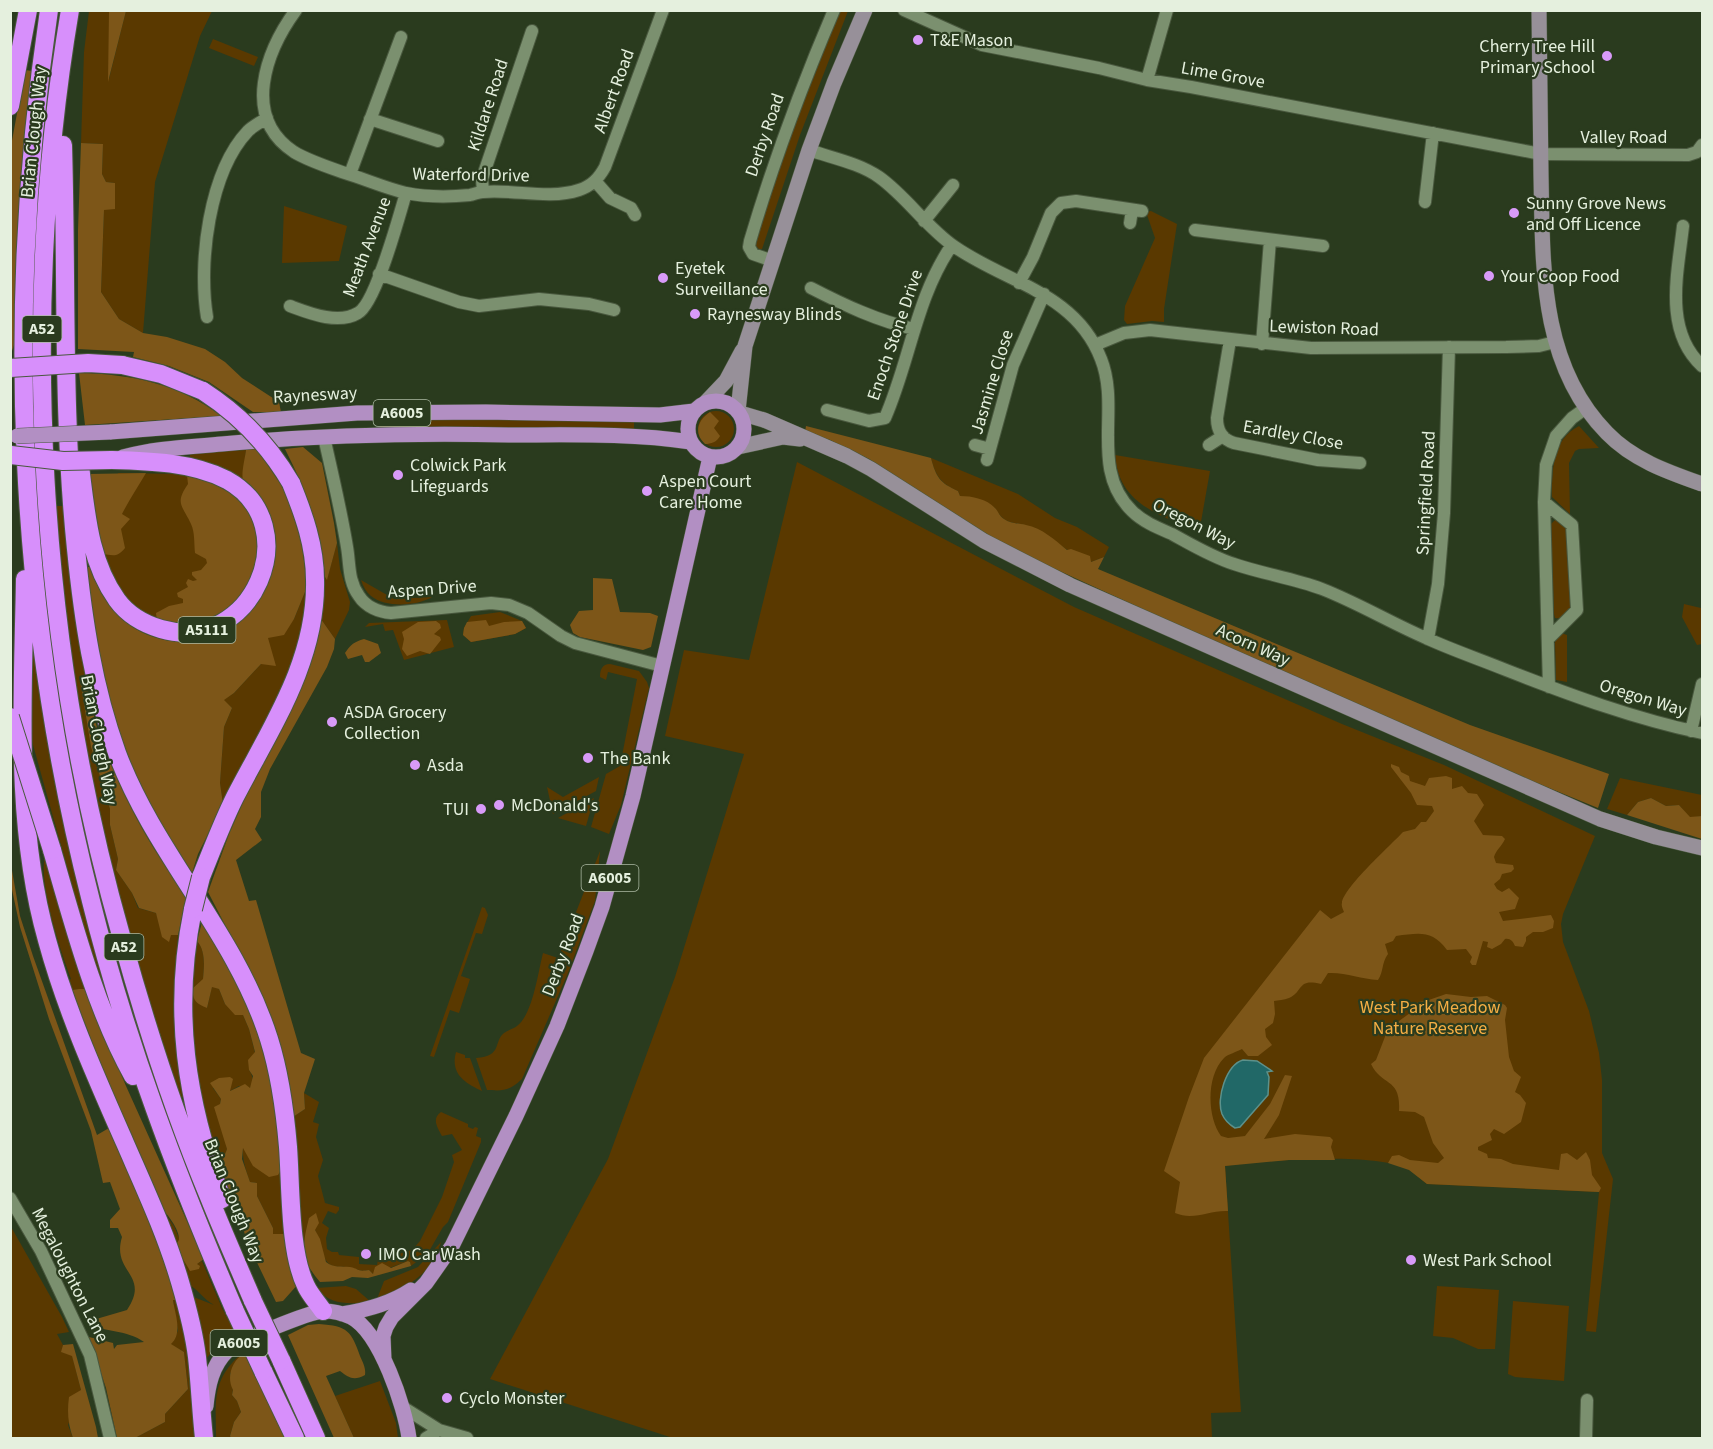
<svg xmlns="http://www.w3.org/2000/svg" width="1713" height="1449" font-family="'Source Sans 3',sans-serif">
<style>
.green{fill:#5a3900}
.forest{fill:#7d5618}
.water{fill:#216867;stroke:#5c918b;stroke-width:1.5}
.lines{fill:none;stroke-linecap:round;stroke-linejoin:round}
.street-casing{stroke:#49583e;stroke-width:14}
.secondary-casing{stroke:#49583e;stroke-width:16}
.primary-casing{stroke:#49583e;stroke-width:16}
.highway-casing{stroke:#49583e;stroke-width:20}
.street{stroke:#7b906f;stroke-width:12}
.secondary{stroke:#979099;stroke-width:15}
.primary{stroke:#b28fc3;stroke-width:15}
.highway{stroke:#d78ffb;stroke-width:18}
.primary-bridge-casing{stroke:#49583e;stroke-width:16;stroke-linecap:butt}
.highway-bridge-casing{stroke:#49583e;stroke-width:20;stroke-linecap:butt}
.primary-bridge{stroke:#b28fc3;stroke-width:15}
.highway-bridge{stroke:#d78ffb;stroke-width:18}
.poi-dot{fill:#d89af8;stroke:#2a3b1e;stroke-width:2}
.labels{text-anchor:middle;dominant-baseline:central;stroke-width:4.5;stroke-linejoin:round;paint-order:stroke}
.shield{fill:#2a3b1e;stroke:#adbaa4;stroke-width:1.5}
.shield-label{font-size:16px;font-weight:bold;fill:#e5f0de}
.poi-label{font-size:18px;fill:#e5f0de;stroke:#2a3b1e;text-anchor:start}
.street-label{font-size:18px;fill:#e5f0de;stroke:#2a3b1e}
.park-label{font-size:18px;fill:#f5ae44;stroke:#2a3b1e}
</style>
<rect width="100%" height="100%" fill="#2a3b1e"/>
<path class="green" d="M89 11H109V79L126 11H212L200 36 155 182 143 333 119 319 101 292 104 210 115 183 106 182 102 174 103 144 81 143 84 52Z
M840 11H848L800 135 762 249H759L754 244 791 134Z
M213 39 258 57 254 66 209 48Z
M284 206 347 226 339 261 282 263Z
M1151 211 1177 224 1164 309V322L1152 321 1127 324 1124 320 1125 306 1155 238 1146 212Z
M698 429a18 18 0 1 1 36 0a18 18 0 1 1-36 0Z
M432 418 634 422V432L380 429V419Z
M1579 426 1599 448 1579 449 1575 451 1569 463 1570 514 1552 497C1552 471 1552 439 1579 426Z
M246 450 243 481 190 459V453Z
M1115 455 1210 471 1199 533C1161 514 1119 506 1115 455Z
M931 458 1018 494 1055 518 1077 527 1109 547 1104 557 1091 562C1083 558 1073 554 1066 549 1054 541 1044 532 1030 527 1014 520 1006 527 995 508L960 496 958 491C941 484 935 475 931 458Z
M797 462 1074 607 1342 724 1444 765 1595 836 1563 914 1561 924 1563 942 1589 1011 1599 1053 1602 1080V1153L1613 1179 1596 1332 1586 1331 1599 1192 1427 1184C1421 1180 1415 1173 1409 1169 1374 1152 1265 1160 1225 1166L1241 1412 1211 1413 1212 1438H673L490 1379 608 1159 675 977 744 754 665 736 684 650 749 660Z
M118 473 185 474 205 480 257 537 162 624 130 606 103 560Z
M55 506H65L86 678 80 680 91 747 110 809V825L118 859 116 870 132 893 138 908 156 913C160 925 165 934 178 935L174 1008 179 1058 185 1096 180 1098C132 957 93 813 72 665 65 612 61 559 55 506Z
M1556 519 1567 526 1572 607C1567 612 1564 620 1555 618L1554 614 1551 524Z
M337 543 340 569 350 602 349 610 335 639 321 619 325 577 327 579Z
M361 580 394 599 432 597C418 606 385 608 371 596 366 592 363 586 361 580Z
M307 587C306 666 259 736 223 804L220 783 224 727 232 708 223 700 234 693 261 664 268 638 294 619Z
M1684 604 1701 608 1702 644 1697 645 1682 617Z
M500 612 522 621 526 628 515 634 471 642 463 635 464 628 471 616Z
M30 619C45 742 70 862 106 981L104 983 100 981 92 957 30 734Z
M447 620 454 647 404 660 393 630 385 631 383 624 365 627 369 623Z
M1561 633 1567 635V682L1556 680 1555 642Z
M610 664 639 671 647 682 649 688 621 805 609 834 591 827 606 774 620 766 637 679 608 672 606 680 600 677C600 670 602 664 610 664Z
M599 777 596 791 553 814 547 787 563 797Z
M1620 778 1702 795V816L1690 818 1679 805 1666 806 1651 798 1638 802 1627 815 1607 809Z
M594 798 586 826 558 818Z
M600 851 595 901 568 973 522 1079C509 1091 504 1091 487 1090L476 1058C503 1056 493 1042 504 1033 508 1030 513 1029 517 1026 533 1014 538 972 543 953L558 958Z
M45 857 85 989 72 990 69 980 71 979C61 952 38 884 45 857Z
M482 907 485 908 488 915 482 934 476 933 461 976 470 979 459 1013 450 1010 434 1057 430 1056Z
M197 941C206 950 204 968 203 980L193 988 207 1008 212 986 219 989 225 1004 243 1015 249 1029 255 1053 249 1070C253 1076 254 1082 250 1088L239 1086 230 1091 229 1088H213L221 1099 220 1104 227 1149 220 1167 204 1120 189 1018Z
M456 1052 465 1055V1058H470L482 1091C465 1083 450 1074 456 1052Z
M304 1093 319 1102 313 1122 319 1124 316 1137 323 1160 318 1176 325 1203 339 1207V1210L336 1214 328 1211 322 1223 329 1228 326 1238 327 1249 332 1252H338L339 1255 359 1257V1264L377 1265 378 1260 390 1259 391 1256 412 1250 420 1241 442 1197 454 1162 452 1155 462 1150 452 1134 442 1136C438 1128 431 1119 441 1112L468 1124V1127L473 1129 475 1127 478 1128 476 1136 481 1138V1142L448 1222 443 1227 428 1253 411 1266 410 1262 408 1261 373 1274 369 1270C357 1272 360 1269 350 1268 344 1266 337 1268 331 1265 322 1261 320 1240 315 1230L303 1242 298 1208 293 1117 305 1109Z
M243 1147 282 1168 285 1234H273V1228L257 1196V1183L250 1182C246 1171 242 1159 243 1147Z
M162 1209 174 1226 179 1238 196 1264 202 1261 222 1308 235 1332 217 1345 207 1358H205L191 1296 214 1305C203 1299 199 1290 188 1284Z
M10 1225 62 1317 69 1332 57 1334 63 1345 62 1352 72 1355 81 1390 68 1425 73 1438H11Z
M441 1242C432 1276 406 1287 377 1299L384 1281 418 1267Z
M346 1286 356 1289 371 1302C350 1304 331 1306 316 1288Z
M1437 1286 1499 1290 1495 1349H1478L1453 1338 1433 1336Z
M175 1299C195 1330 195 1402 194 1438H135L165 1422V1414L188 1389 184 1352 170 1344 178 1331 173 1300Z
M1513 1301 1569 1306 1564 1381 1515 1377 1508 1374Z
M240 1355 230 1374 233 1390 232 1395 237 1401 241 1412 234 1422 230 1436 231 1438H216C216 1403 211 1381 240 1355Z
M380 1381 396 1423 398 1438H354L335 1396Z"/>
<path class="forest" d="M109 11H126L108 82Z
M25 70 32 71 18 218 14 345 11 354V146Z
M81 143 103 144 102 174 106 182 115 183V209L104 210 101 292 119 319 143 333 167 337 205 349 225 362 242 378 279 402 281 412H253L209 382 169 366 133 357 134 352 78 349V230Z
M79 373C131 374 180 384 221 416L85 425Z
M710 412 719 421 714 428 720 436C717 442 711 444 705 444 693 433 698 420 710 412Z
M806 426 931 458C936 477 940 483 958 491L960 496C972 496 987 499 995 508 999 512 999 516 1004 519 1011 524 1018 523 1026 525 1042 528 1055 540 1067 550L1071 549 1090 556 1091 562 1104 557 1098 569 1470 725 1609 774 1598 808 1515 774 1173 623 1016 551 961 519 869 459 830 440 805 432Z
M303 447 322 463 334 523 337 543 327 580 325 577C321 530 306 490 285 449Z
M256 448 286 492 302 544 307 587 294 619 284 635 268 638 276 666 261 664 234 693 224 700 232 708 224 727 220 783 223 804 198 854 192 873C179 853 165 832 153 811 111 736 95 652 87 567H90C102 601 123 630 161 639 177 643 199 643 215 636 227 631 257 600 264 588 270 579 274 565 273 553 272 534 246 502 243 482 241 472 245 459 246 450Z
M146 473C138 487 129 500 122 514L130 519 121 529 125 548C117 558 113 555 102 554L88 474Z
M187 475C208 481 228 488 243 504 263 525 261 573 244 595 234 607 218 618 203 623 190 627 170 622 157 622L156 613 169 606 183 603V599L178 597 177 593 188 587 186 583 188 579 193 581 197 580 192 575V572L201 570 207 563 206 559 195 553C194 544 195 532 191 524 183 506 174 504 188 484Z
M593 578 612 579 620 612 650 613 658 616 651 647 643 650 580 637 573 633 570 625 579 611 593 610Z
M321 619 335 639 334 649 327 667 270 769 261 792V817L255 829 262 840 236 860 249 901 256 900 301 1053 315 1059 304 1093 305 1109 293 1117 254 981 208 892 229 834 247 793 297 695 310 664Z
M486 620 489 626 504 622 522 621 526 628 515 634 471 642 463 635 464 628 467 622Z
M436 621 440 624 441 628 434 634 440 637 441 640 430 654 420 651 407 656 402 649 404 639 402 632 418 622Z
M364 639 378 644 381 653 369 662H365L362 655 348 659 345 653C351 644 354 642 364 639Z
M86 678C91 697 93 718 100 737 120 790 150 851 187 894L178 935H171L169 942 162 937 156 913 139 908 132 893 116 870 118 859 110 825V809L91 747 80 680Z
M1391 764 1399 767 1401 772 1409 776 1410 781 1425 786 1429 778 1446 776 1452 778V789L1462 786 1468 793 1477 794 1484 805 1474 821 1483 835 1502 836 1505 839C1502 846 1496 850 1494 857L1496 863 1513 865 1514 869 1511 872 1502 874 1500 879 1494 884 1497 889 1502 892 1509 888 1519 898 1515 909 1499 912 1503 921 1551 915 1554 921 1553 928 1543 932H1533L1526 937V941L1523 947 1515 946C1513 941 1510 938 1505 939L1501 944 1492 949 1487 947 1488 942 1483 941 1476 965H1472L1470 962 1472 957 1466 949 1447 950C1432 930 1420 933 1396 936L1393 941 1385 944 1388 954C1381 964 1384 971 1378 980 1361 979 1345 972 1328 973L1321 984C1297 978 1304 991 1289 998 1284 1000 1278 1000 1274 1001L1275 1014 1273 1023 1265 1029 1266 1037 1272 1045 1258 1056H1248L1242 1049C1237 1052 1228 1054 1224 1058 1206 1076 1207 1117 1221 1136L1228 1138 1245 1136 1270 1104 1285 1075 1292 1076 1279 1115 1264 1139 1295 1134 1330 1137 1333 1140 1331 1147 1335 1160H1289L1225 1166 1228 1211C1209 1210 1194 1221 1175 1213L1180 1182 1164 1171 1189 1097 1204 1058 1320 910 1331 919 1344 912C1343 909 1341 906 1342 903 1343 888 1391 845 1403 832L1415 829 1421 822H1426L1434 811 1432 806 1417 805 1411 793 1391 767Z
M1651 798 1666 806 1679 805 1690 817 1702 816V839L1627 815 1638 802Z
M10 859 20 916 33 956 97 1135 109 1128 166 1262 180 1307 175 1300H173C175 1314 183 1333 171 1344L184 1352 188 1389 165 1414V1422L135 1438H117L106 1388 89 1337 113 1343 114 1349 117 1345 144 1342C126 1329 103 1333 86 1322L127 1310C151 1274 111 1273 122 1237L118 1228H110V1220L120 1209 110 1182 103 1183 91 1131 49 1019 20 927 11 885Z
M202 922C223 956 243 991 257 1028 273 1069 279 1124 282 1168L278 1175 269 1177 253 1166 243 1148 242 1159 250 1182 257 1183V1196L273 1228V1234H285L299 1283 283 1301 276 1302 250 1248 220 1167 227 1149 214 1107 220 1104 221 1099 210 1083 219 1078 230 1077 233 1079 230 1091 245 1084 250 1088 253 1076 249 1070 248 1060 255 1052 249 1029 243 1015H235L225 1004 219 989 212 987 207 1008C196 1003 192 1001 193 988L203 979C204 967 206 951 197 941Z
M79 989H85L126 1086 204 1259 197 1264 200 1266 199 1269 190 1271C186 1263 177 1252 177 1244 177 1242 179 1241 179 1239 179 1229 168 1215 162 1209L111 1091 72 990Z
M1446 994 1471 997 1487 996 1505 1005 1507 1008 1505 1020 1509 1057 1514 1071 1521 1077 1515 1092 1520 1095 1526 1103 1521 1122 1504 1134 1494 1129 1490 1134 1492 1140 1478 1147V1150L1487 1154 1488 1158 1501 1159 1513 1164 1559 1170 1561 1154 1567 1153 1577 1160 1586 1152 1590 1160 1592 1175 1601 1188 1599 1192 1427 1184 1409 1170 1388 1163 1392 1156 1399 1155 1410 1160 1438 1163 1444 1158 1433 1143 1424 1117 1415 1112 1399 1111C1401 1077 1382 1087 1371 1064L1376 1060 1388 1029 1410 1013 1418 1002 1426 1001Z
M316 1213 319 1223 315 1230 320 1239 326 1262C334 1268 341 1266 350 1267 360 1269 357 1272 369 1270L373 1274 375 1267 382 1263 391 1268 408 1261 410 1262 411 1266 368 1278 352 1277 343 1281 320 1282C300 1259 302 1246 309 1218Z
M319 1324C348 1326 351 1331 360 1356 363 1363 366 1368 365 1375 354 1381 349 1378 340 1371L326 1376 354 1438H334L288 1335 308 1325Z
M73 1344 96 1427 98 1438H73C68 1424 67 1412 69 1397L81 1390 72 1356 61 1352 63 1345Z
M244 1353 286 1438H231L230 1436 234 1422 241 1412 237 1401 232 1395 233 1390C226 1377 232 1361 244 1353Z"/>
<path class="water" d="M1243 1060 1257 1061 1272 1071 1267 1072 1269 1077 1268 1095 1240 1127 1235 1128C1230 1125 1225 1121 1222 1114 1216 1099 1226 1065 1243 1060Z"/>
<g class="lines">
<g class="street-casing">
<path id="street" d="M296 10C266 51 241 117 294 152 309 161 328 167 345 173 365 179 385 188 406 193 426 197 450 197 470 195 474 194 479 192 483 192 515 189 548 200 579 190 592 186 599 178 605 167L663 10
M904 10 982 45 1099 68 1147 80 1191 87 1541 154 1688 155 1697 152 1702 145
M1147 80 1167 10
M370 119 438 141
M809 150C832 158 859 163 879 177 907 197 926 227 955 247 1007 283 1076 293 1101 359 1121 409 1089 469 1132 511 1143 522 1158 528 1172 534 1192 545 1212 557 1234 564 1263 574 1293 578 1322 589 1358 603 1391 623 1426 638 1452 650 1479 659 1506 670 1570 695 1635 719 1702 733
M350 174 401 37
M596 182 610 198 631 208 635 215
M483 192 482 179 532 31
M1425 202 1433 133
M924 221 953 185
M1130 223 1132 210
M1683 226C1678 272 1663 330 1702 366
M1195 230 1323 246
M773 261 753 254 749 247 750 241C773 163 802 85 834 10
M379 274 459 302 479 306 539 299 589 304 614 310
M1019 283 1033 257 1051 213 1061 203 1076 201 1142 211
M811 288C844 305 878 321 914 329
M290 306C309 313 338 325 358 313 376 303 399 216 406 193
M207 317C198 263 209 172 248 131 253 126 261 122 267 118
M1230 340 1217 418C1217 431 1222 439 1234 443L1318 460 1360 463
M1262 344 1270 240
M1095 345 1124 333 1150 330 1311 348 1506 347 1539 346 1555 342
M827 410 869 421 885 418C910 361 916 297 952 245
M324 437C332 473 341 510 347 547 350 564 348 581 359 596 366 607 379 612 391 613L491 603 509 605 528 613 561 636 575 643 662 666
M975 445 990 449
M1209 445 1223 436
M987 460 1013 365 1044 294
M1544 502 1572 525 1577 610 1549 638
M1428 639 1438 584 1444 513 1449 347
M1549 687 1544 502 1546 465 1556 436 1572 418 1586 408
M1691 731 1702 684
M10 1198 41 1251 90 1355 110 1438
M401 1406 439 1430 467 1438
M426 1438 439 1430
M1586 1438 1587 1400"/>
</g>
<g class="secondary-casing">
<path id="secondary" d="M1539 10C1540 65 1540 120 1541 175 1543 265 1539 364 1607 433 1633 460 1668 472 1702 484
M706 402 726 381 742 351
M738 411 745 346 809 150 834 83 865 10
M740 413 764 420 847 456 871 469 984 541 1070 585 1600 819 1656 837 1702 848
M738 447 783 437 800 439"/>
</g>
<g class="primary-casing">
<path id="primary" d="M688 429a28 28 0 1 1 56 0a28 28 0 1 1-56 0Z
M110 432 357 413 486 412 660 415 694 411
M123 457C155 448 189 447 222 444 318 435 413 433 509 435 569 435 632 433 691 442
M342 1314C367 1310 390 1304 411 1290
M384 1360 383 1336 386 1327 392 1317 426 1283 452 1246 516 1116 557 1026 586 951 602 907 633 796 710 457
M206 1406C208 1385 212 1366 227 1351 237 1341 309 1312 324 1311 332 1311 344 1314 351 1317 380 1332 405 1407 409 1438"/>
</g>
<g class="highway-casing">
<path id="highway" d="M49 10C5 306 17 611 91 901 126 1042 178 1178 235 1311
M70 10C19 312 38 645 122 939 146 1026 174 1113 209 1197 223 1232 238 1266 253 1301
M10 106 28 10
M63 145C67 280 62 415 76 549 83 619 93 687 117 753 155 855 236 934 269 1039 280 1074 285 1111 288 1147 291 1186 289 1252 306 1286 310 1295 318 1303 323 1311
M122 365 161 374 203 391
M80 466C86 512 89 561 117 600 128 615 144 624 161 629 253 655 308 525 227 480 192 462 149 461 111 460
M25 579C23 698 14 824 47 940 66 1010 96 1077 125 1143 145 1189 166 1234 180 1282 187 1306 194 1332 197 1357 200 1384 201 1411 204 1438
M52 850C73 923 96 1010 133 1076
M201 877C212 850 222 823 235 797 270 729 317 661 315 580 315 546 304 515 291 483
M193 909C172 1012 186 1101 222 1199
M281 1360 316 1438
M263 1371 295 1438"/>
</g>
<use href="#street" class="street"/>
<use href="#secondary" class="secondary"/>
<use href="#primary" class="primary"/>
<use href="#highway" class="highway"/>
<g class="primary-bridge-casing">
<path id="primary-bridge" d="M17 436 110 432"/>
</g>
<g class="highway-bridge-casing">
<path id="highway-bridge" d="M10 368 88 363 122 365
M203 391C240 415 269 445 291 483
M11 455 63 461 111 460
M10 717 52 850
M193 909 201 877
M253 1301 281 1360
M235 1311 263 1371"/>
</g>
<use href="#primary-bridge" class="primary-bridge"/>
<use href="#highway-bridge" class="highway-bridge"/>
</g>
<g class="poi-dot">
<circle cx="918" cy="40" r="6"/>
<circle cx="1607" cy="56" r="6"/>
<circle cx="1514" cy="213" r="6"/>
<circle cx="1489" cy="276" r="6"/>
<circle cx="663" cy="278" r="6"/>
<circle cx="695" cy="314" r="6"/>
<circle cx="398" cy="475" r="6"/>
<circle cx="647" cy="491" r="6"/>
<circle cx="332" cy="722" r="6"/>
<circle cx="588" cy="758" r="6"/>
<circle cx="415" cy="765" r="6"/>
<circle cx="499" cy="805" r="6"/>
<circle cx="481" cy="809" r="6"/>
<circle cx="366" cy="1254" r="6"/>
<circle cx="1411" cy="1260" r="6"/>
<circle cx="447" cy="1398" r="6"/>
</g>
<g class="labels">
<g class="shield">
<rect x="22.5" y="316" width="39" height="26" rx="4.5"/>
<rect x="373.5" y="400" width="57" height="26" rx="4.5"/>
<rect x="178.5" y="617" width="57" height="26" rx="4.5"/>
<rect x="581.5" y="865" width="57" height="26" rx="4.5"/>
<rect x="104.5" y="934" width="39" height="26" rx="4.5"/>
<rect x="210.5" y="1330" width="57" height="26" rx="4.5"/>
</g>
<g class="shield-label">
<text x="42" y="329">A52</text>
<text x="402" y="413">A6005</text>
<text x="207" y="630">A5111</text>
<text x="610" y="878">A6005</text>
<text x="124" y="947">A52</text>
<text x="239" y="1343">A6005</text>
</g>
<g class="poi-label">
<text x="930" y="40">T&amp;E Mason</text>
<text x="1595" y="46" text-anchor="end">Cherry Tree Hill<tspan x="1595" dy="21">Primary School</tspan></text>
<text x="1526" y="203">Sunny Grove News<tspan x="1526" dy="21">and Off Licence</tspan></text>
<text x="675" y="268">Eyetek<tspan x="675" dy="21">Surveillance</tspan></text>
<text x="1501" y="276">Your Coop Food</text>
<text x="707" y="314">Raynesway Blinds</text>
<text x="410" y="465">Colwick Park<tspan x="410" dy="21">Lifeguards</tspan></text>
<text x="659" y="481">Aspen Court<tspan x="659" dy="21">Care Home</tspan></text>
<text x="344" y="712">ASDA Grocery<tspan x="344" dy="21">Collection</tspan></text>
<text x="600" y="758">The Bank</text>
<text x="427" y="765">Asda</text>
<text x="511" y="805">McDonald's</text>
<text x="469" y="809" text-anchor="end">TUI</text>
<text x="378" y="1254">IMO Car Wash</text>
<text x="1423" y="1260">West Park School</text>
<text x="459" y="1398">Cyclo Monster</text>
</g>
<g class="street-label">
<text transform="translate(1223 75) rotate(10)">Lime Grove</text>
<text transform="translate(614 91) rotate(-70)">Albert Road</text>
<text transform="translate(488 105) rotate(-72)">Kildare Road</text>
<text transform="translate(34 132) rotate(-84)">Brian Clough Way</text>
<text transform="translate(765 135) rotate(-71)">Derby Road</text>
<text x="1624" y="137">Valley Road</text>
<text transform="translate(471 175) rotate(1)">Waterford Drive</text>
<text transform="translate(367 247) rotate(-69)">Meath Avenue</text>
<text transform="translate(1324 328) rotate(2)">Lewiston Road</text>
<text transform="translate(895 335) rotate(-71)">Enoch Stone Drive</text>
<text transform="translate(992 382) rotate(-73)">Jasmine Close</text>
<text transform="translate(315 395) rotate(-3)">Raynesway</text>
<text transform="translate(1293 435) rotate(10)">Eardley Close</text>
<text transform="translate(1426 493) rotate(-87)">Springfield Road</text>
<text transform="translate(1194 524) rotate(27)">Oregon Way</text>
<text transform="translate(432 589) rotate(-4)">Aspen Drive</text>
<text transform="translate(1253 645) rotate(24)">Acorn Way</text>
<text transform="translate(1643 698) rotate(17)">Oregon Way</text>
<text transform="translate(99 740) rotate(79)">Brian Clough Way</text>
<text transform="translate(563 955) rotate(-69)">Derby Road</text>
<text transform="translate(234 1201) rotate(68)">Brian Clough Way</text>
<text transform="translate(70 1275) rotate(63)">Megaloughton Lane</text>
</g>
<g class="park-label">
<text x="1430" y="1007">West Park Meadow<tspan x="1430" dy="21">Nature Reserve</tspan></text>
</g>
</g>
<rect width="1713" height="1449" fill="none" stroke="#e5f0de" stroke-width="24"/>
</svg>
